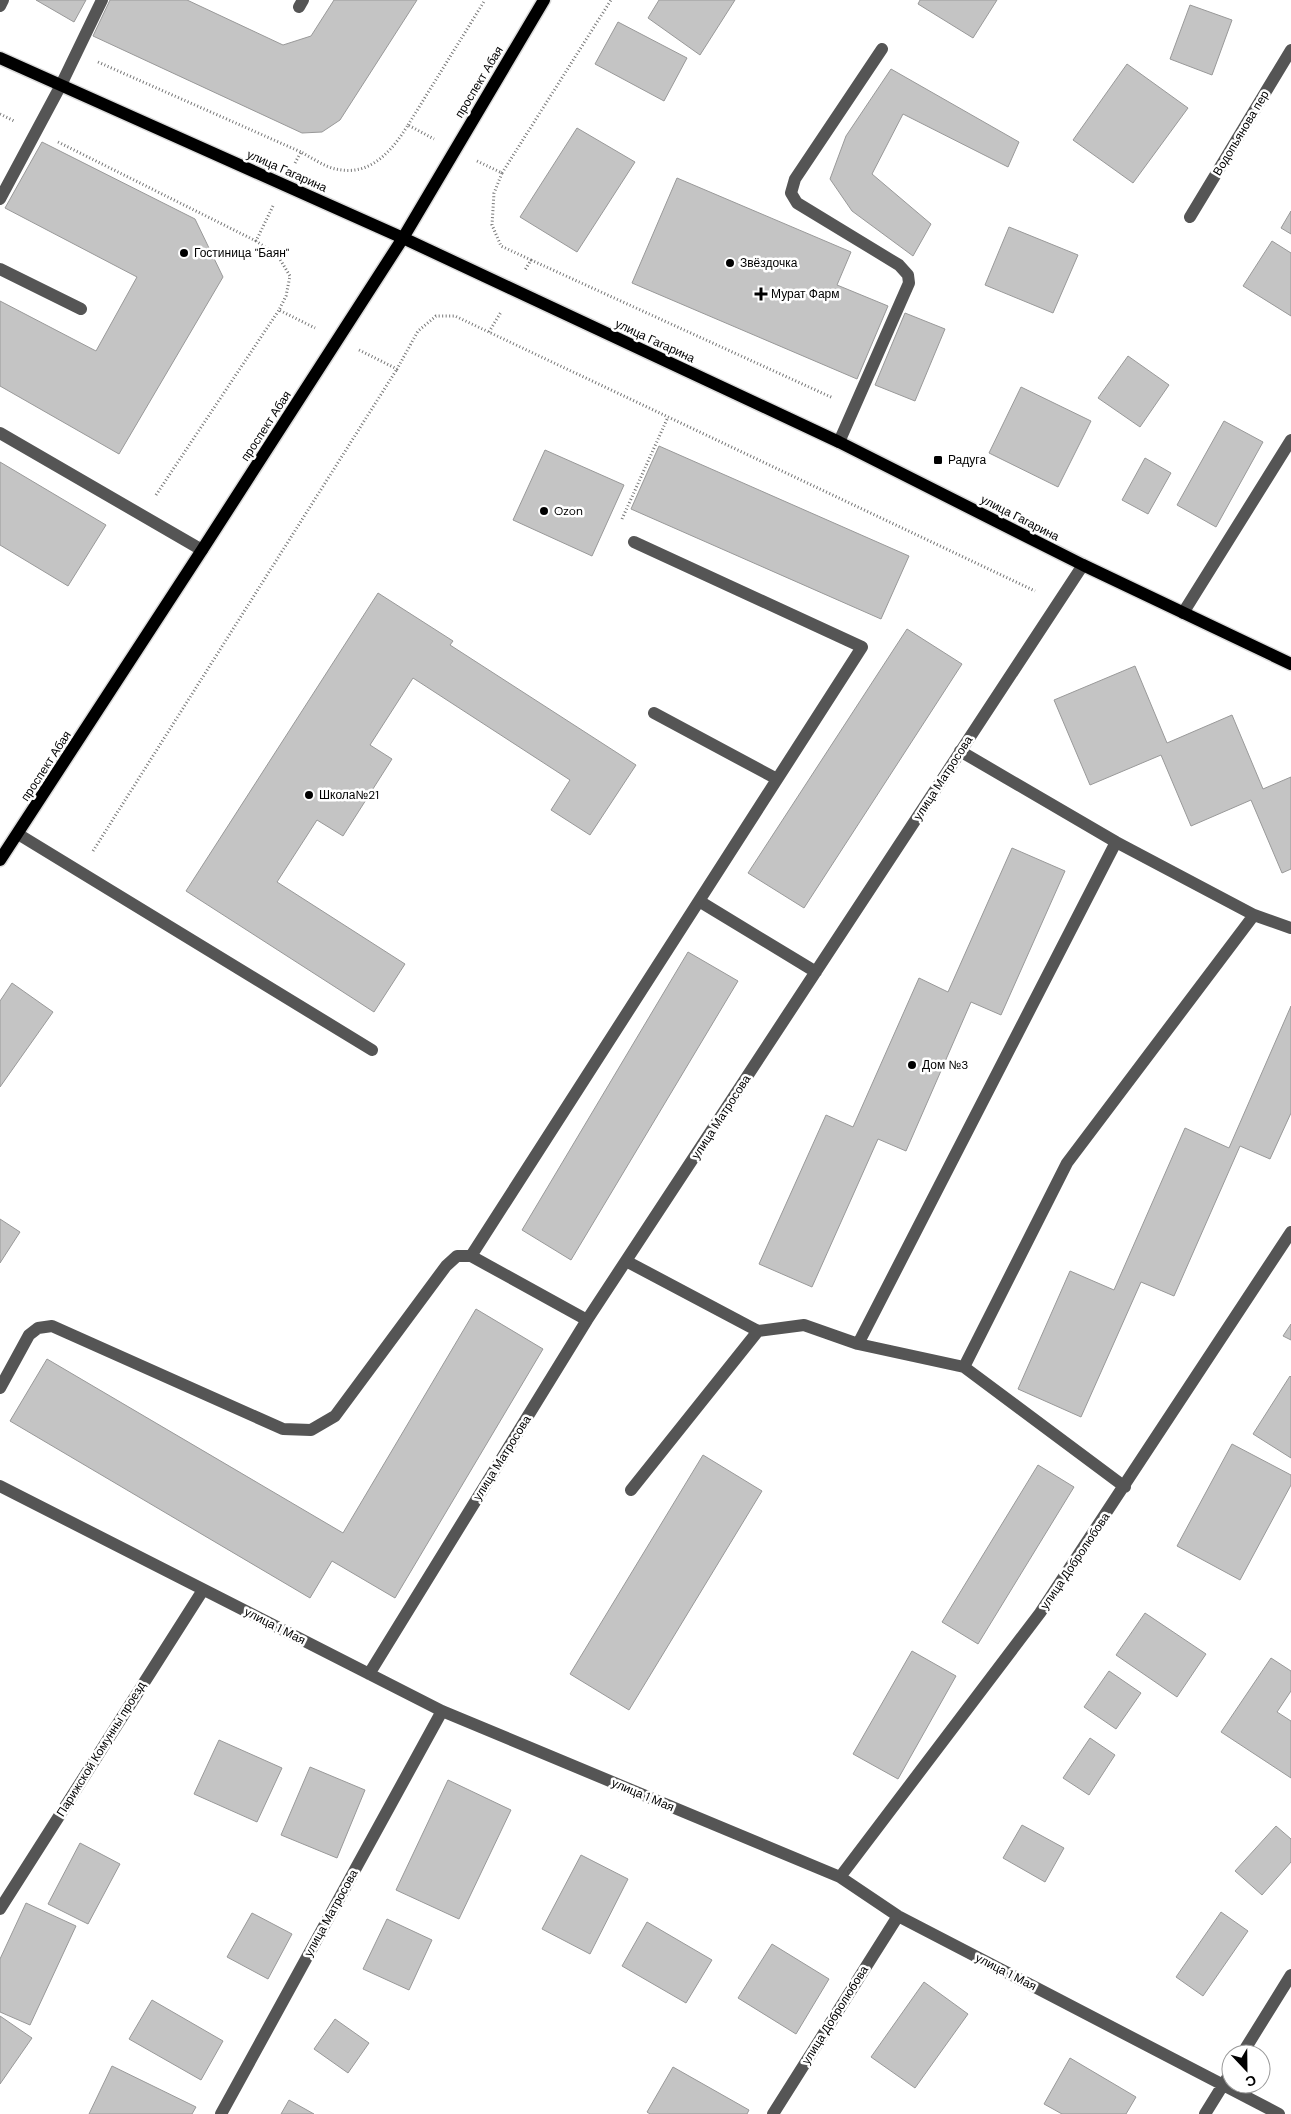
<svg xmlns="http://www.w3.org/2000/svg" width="1291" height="2114" font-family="'DM Sans',sans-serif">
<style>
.building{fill:#c4c4c4;stroke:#999}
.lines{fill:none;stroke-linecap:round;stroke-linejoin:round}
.major-casing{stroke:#dbdbdb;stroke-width:15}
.path{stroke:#777;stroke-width:3;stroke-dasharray:1 2.5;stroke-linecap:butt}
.minor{stroke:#555;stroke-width:12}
.major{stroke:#000;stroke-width:12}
.poi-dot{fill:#000;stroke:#fff;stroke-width:2}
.labels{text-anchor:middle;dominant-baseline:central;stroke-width:5;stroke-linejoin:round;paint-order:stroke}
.street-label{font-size:12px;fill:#000;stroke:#fff}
.poi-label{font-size:12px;fill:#000;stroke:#fff;text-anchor:start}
</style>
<rect width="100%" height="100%" fill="#fff"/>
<path class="building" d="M36 0H86L74 22Z
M110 0H187L283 45 311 36 334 0H417L340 120 322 132 302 133 93 36Z
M659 0H735L700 55 648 18Z
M920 0H997L973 38 918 4Z
M1190 5 1232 20 1212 75 1170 59Z
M618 22 687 58 664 101 595 64Z
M1127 64 1188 108 1133 183 1073 140Z
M891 69 1019 142 1008 167 903 114 872 174 931 224 913 256 852 211 830 179 846 136Z
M577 128 635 162 577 252 520 217Z
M42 142 195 219 223 277 119 454 0 386V301L96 351 137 277 5 208Z
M677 178 851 252 837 285 888 306 857 379 632 283Z
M1291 211V234L1281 228Z
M1009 227 1078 255 1053 313 985 285Z
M1272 241 1291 253V316L1243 286Z
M905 313 945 329 915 401 875 385Z
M1128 356 1169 385 1140 427 1098 398Z
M1021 387 1091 421 1058 487 989 453Z
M1224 421 1263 442 1216 527 1177 505Z
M659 446 909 556 881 619 631 509Z
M545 450 624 485 592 556 513 520Z
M1145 458 1171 473 1148 514 1122 500Z
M0 462 106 525 68 586 0 545Z
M378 593 453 641 450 645 636 765 590 835 551 810 570 780 413 678 370 745 392 759 343 836 317 820 277 882 405 964 374 1012 186 891Z
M907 629 962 664 804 908 748 873Z
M1135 666 1167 743 1232 715 1263 789 1291 777V869L1282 873 1251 800 1191 826 1161 755 1090 785 1054 700Z
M1012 848 1065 871 1001 1015 971 1002 906 1151 878 1139 812 1287 759 1264 826 1115 853 1127 919 978 948 992Z
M688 952 738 981 571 1260 522 1230Z
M12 983 53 1012 0 1087V1001Z
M1291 1006V1113L1270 1159 1240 1146 1174 1296 1141 1282 1081 1417 1018 1389 1070 1271 1114 1290 1185 1128 1229 1148Z
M0 1219 20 1232 0 1263Z
M476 1309 543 1349 395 1598 332 1561 310 1598 10 1421 47 1359 343 1533Z
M1291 1324V1340L1283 1336Z
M1290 1376 1291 1377V1458L1253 1434Z
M1232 1444 1291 1475V1485L1240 1580 1177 1546Z
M703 1455 762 1491 629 1710 570 1674Z
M1038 1465 1074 1487 978 1644 942 1622Z
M1145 1613 1206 1654 1177 1697 1116 1655Z
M912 1651 956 1676 898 1779 853 1754Z
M1271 1658 1291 1671V1691L1277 1712 1291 1721V1778L1221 1732Z
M1109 1671 1141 1693 1116 1729 1084 1707Z
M1090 1738 1115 1755 1089 1795 1063 1778Z
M219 1740 282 1768 257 1822 194 1794Z
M310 1767 365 1790 337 1858 281 1835Z
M448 1780 511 1810 459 1919 396 1890Z
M1022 1825 1064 1848 1045 1882 1003 1858Z
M1276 1826 1291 1839V1862L1262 1895 1235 1871Z
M80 1843 120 1864 88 1924 48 1904Z
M581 1855 628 1879 590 1954 542 1929Z
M26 1903 76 1926 30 2025 0 2012V1959Z
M1221 1912 1248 1931 1203 1996 1176 1977Z
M252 1913 292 1934 268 1979 227 1957Z
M387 1919 432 1940 409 1990 363 1969Z
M647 1922 712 1960 686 2003 622 1966Z
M772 1944 829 1979 796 2034 738 1998Z
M924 1982 968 2014 915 2088 871 2057Z
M152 2000 223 2041 201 2080 129 2039Z
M0 2016 32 2038 0 2084Z
M335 2019 369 2043 348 2073 314 2049Z
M1070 2058 1136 2097 1126 2114H1062L1044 2104Z
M112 2066 196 2107 192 2114H89Z
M673 2067 749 2110 747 2114H650L647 2112Z
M289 2100 314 2114H281Z"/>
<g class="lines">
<g class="major-casing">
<path id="major" d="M0 58 403 238 839 442 1083 565 1291 664
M0 860 202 550 403 238 544 0"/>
</g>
<path class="path" d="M98 62 301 152
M0 114 14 121
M408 125 485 0
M58 142 256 241
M477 161 502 173 494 193 492 225 501 246 531 260 525 270
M295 163 301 152C312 158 325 167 336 169 370 177 392 151 408 125L434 139
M502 173 611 0
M273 206 256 241 278 256 290 276 286 296 279 310 315 328
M531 260 833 398
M489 332 501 312
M359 350 397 369 418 331 436 316H455L1035 591
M156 495 279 310
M622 519 668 417
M93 851 397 369"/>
<path class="minor" d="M0 6 3 0
M299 7 303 0
M0 199 61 85 102 0
M1190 217 1291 50
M0 269 81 309
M0 433 202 550
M839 442 909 283 908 275 899 265 797 203 791 193 795 179 882 49
M1183 613 1291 440
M654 713 777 779
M960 751 1116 842 1254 915 1291 928
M18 834 372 1050
M699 901 816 972
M471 1256 862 647 634 542
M626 1261 758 1331 804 1325 858 1344 964 1367 1125 1487
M858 1344 1116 842
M964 1367 1067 1163 1254 915
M0 1388 29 1335 38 1328 52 1326 283 1429 311 1430 335 1416 446 1266 457 1256H471L587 1320
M0 1486 442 1711 840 1877 898 1916 1279 2114
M631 1490 758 1331
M369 1674 587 1320 1083 565
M840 1877 1040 1613 1291 1232
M0 1909 203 1590
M1242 2054 1291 1975
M221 2114 442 1711
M773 2114 898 1916
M1205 2114 1231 2072"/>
<use href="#major" class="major"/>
</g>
<g class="poi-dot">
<circle cx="184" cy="253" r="5"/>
<circle cx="730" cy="263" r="5"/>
<path d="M758.5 286.5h5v5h5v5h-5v5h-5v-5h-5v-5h5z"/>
<rect x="933" y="455" width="10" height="10" rx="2.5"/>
<circle cx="544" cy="511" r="5"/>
<circle cx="309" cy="795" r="5"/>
<circle cx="912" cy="1065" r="5"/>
</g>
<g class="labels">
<g class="street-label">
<text transform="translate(479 82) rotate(-59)">проспект Абая</text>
<text transform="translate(1241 133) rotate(-59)">Водопьянова пер</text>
<text transform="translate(287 171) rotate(24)">улица Гагарина</text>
<text transform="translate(655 341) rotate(25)">улица Гагарина</text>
<text transform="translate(266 426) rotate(-57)">проспект Абая</text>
<text transform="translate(1020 518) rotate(27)">улица Гагарина</text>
<text transform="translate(46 766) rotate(-57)">проспект Абая</text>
<text transform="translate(943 778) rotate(-57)">улица Матросова</text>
<text transform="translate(721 1117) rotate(-57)">улица Матросова</text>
<text transform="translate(502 1458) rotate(-58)">улица Матросова</text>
<text transform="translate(1075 1561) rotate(-56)">улица Добролюбова</text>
<text transform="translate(275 1626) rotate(27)">улица 1 Мая</text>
<text transform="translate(101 1749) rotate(-58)">Парижской Комунны проезд</text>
<text transform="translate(643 1795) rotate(23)">улица 1 Мая</text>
<text transform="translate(331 1913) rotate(-61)">улица Матросова</text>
<text transform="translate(1006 1972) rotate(27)">улица 1 Мая</text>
<text transform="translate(835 2015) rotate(-58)">улица Добролюбова</text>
</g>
<g class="poi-label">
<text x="194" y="253">Гостиница "Баян"</text>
<text x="740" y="263">Звёздочка</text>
<text x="771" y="294">Мурат Фарм</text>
<text x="948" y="460">Радуга</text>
<text x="554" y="511">Ozon</text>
<text x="319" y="795">Школа№21</text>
<text x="922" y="1065">Дом №3</text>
</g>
</g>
<g transform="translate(1246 2069) rotate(158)"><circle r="24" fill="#ffffff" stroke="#999999"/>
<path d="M0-4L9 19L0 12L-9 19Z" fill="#000000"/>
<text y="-8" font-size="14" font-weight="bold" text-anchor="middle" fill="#000000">С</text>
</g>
</svg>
